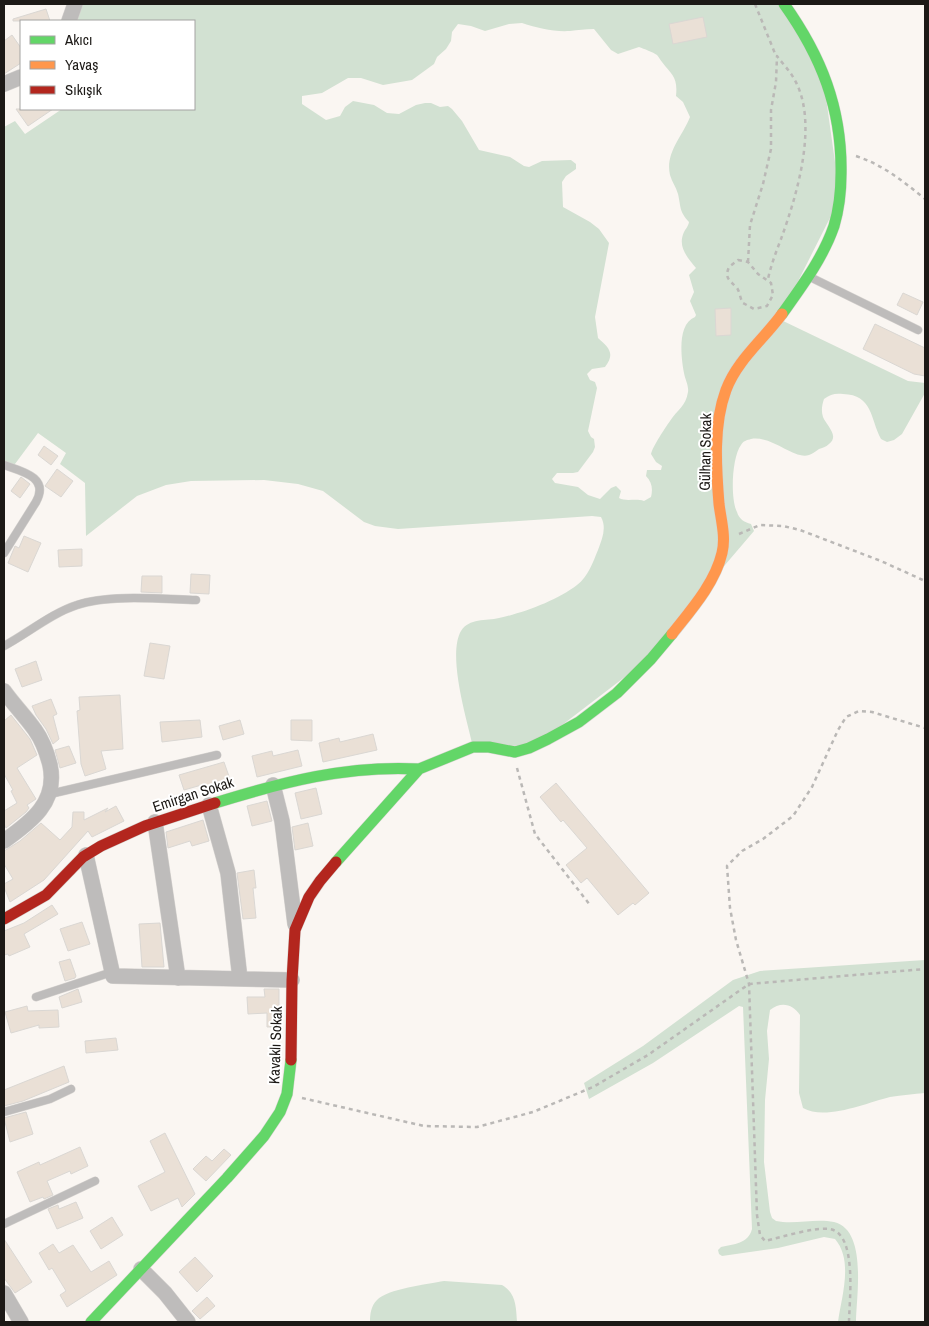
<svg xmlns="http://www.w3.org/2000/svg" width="929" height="1326" font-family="'Archivo Narrow',sans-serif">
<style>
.green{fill:#d2e1d2;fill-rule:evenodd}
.building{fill:#eae0d6;stroke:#dad7d3}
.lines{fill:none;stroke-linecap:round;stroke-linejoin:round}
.lane-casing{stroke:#d6d3d0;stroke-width:9}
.street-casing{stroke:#d6d3d0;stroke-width:16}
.fast-casing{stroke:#d6d3d0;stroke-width:12}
.slow-casing{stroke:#d6d3d0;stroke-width:12}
.jam-casing{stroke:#d6d3d0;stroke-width:12}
.path{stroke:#bab8b6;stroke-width:2.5;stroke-dasharray:4 4;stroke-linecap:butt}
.lane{stroke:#bebcbb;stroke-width:8}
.street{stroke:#bebcbb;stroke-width:15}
.fast{stroke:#63d668;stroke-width:11}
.slow{stroke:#ff974d;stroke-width:11}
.jam{stroke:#b3261e;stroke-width:11}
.labels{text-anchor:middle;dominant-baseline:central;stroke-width:4;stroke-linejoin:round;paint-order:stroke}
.street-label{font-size:15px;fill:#1c1916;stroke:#fff}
</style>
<rect width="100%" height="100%" fill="#faf6f2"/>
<path class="green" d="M75 4H784L821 62 840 198 779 319 908 381 925 383V393L902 434 894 440 887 442 881 439C870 418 873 395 843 394 836 393 830 394 824 399 822 405 821 411 823 417 826 425 840 436 829 444 826 447 822 448 819 449 816 451 812 454 809 455 794 460 772 435 751 439 747 440 743 441 741 445 732 457 730 498 737 512 739 519 744 522 751 524L754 531 725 565 660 650 536 745 473 747C467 720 447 655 461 631 469 618 486 621 499 618 523 613 558 600 577 585 588 577 593 562 598 550 602 539 607 528 601 517L592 516 398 529 375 526 364 522 323 491 298 484 264 480 191 481 166 485 137 496 86 536 85 483 60 464 66 453 38 433 12 468 4 465V127L15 121 25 134 62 109H194V21H69ZM522 23C538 28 553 32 570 31 578 30 585 29 594 29L611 50 618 54 639 47C644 49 653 52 657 55 659 57 660 60 662 62 672 75 678 77 676 96L683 102 690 117C682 137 665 153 670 175 672 182 676 187 678 194 681 207 679 211 689 222 688 227 686 228 684 232 677 247 688 258 696 268L689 275 694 292 690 301 696 315 695 317C677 324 681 357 684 373 685 379 689 386 688 392 686 406 677 410 670 421 665 428 653 446 651 454L656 462 662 466 661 470H647L646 476C652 482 653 489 651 497L644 501C636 498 626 502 619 498L621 491 616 486 611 488 600 499 588 495 578 487 555 483 552 479 557 473H573L578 472 593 452 595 447 594 439 591 437 588 431 597 388 595 382 590 380 587 374 592 369 605 367C616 353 608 347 598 338L595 317 609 243 599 229 590 222 563 207 562 182 566 176 576 169V164L571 160 542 161 529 167 524 166 510 157 479 150 462 121 452 109 448 106 440 107 431 103H425L416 105 399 114 387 113 374 105 353 101 345 107 340 116 326 120 302 104V96L322 93 348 78H361L383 85 412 80 434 64 437 57 446 49 451 41 452 32 458 24 471 26 485 31 509 24Z
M925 960V1093C914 1094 902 1095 890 1097 866 1103 825 1121 803 1108L799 1093 800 1015C793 1004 781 1001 770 1010L767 1031 769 1059 765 1100 764 1162 770 1212 772 1218 776 1221C795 1225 815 1218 834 1222 868 1230 856 1298 856 1322H838C841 1298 854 1261 835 1239L824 1237 778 1248 722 1256 719 1254 718 1250 721 1247C734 1244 748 1244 752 1229L743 1007 739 1006 653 1063 589 1099 584 1083 643 1046 733 980 760 971Z
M444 1281 502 1285C516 1293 516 1307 517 1322H370C370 1314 371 1306 377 1300 387 1289 428 1284 444 1281Z"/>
<path class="building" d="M46 9 50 21H13V19Z
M703 17 707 37 673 44 669 24Z
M12 35 21 48V63L4 74V41Z
M16 109H53L28 126Z
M903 293 923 302 917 315 897 305Z
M731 308V335L716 336 715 309Z
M875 324 925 348V376L914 374 863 349Z
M44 446 58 456 51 465 38 455Z
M57 469 73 481 61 497 45 486Z
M21 477 30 484 20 498 11 491Z
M24 536 41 543 28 572 8 563 15 546 19 548Z
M82 549V566L59 567 58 550Z
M191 574 210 575 209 594 190 593Z
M142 576H162V593L141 592Z
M150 643 170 646 164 679 144 676Z
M36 661 42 680 22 687 15 669Z
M120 695 123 749 101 751 106 769 85 776 81 764 77 711 80 710 79 697Z
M51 699 57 714 53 716 59 739 53 744 46 729 36 715 32 706Z
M11 715 30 739 37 755 17 768 36 799 27 805 29 808 26 812 6 828 4 823V811L17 803 11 791 13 790 4 774V721Z
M200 720 202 737 162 742 160 722Z
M240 720 244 734 223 740 219 726Z
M291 720H312V741L291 740Z
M373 734 377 750 323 762 319 743 339 738 340 742Z
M69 746 76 763 60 768 55 750Z
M298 750 302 766 257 777 252 756 272 751 273 756Z
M224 762 232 785 208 792 205 784 184 790 179 775Z
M556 783 649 893 635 905 633 903 618 915 587 878 581 883 566 865 587 848 563 820 561 822 540 797Z
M316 788 322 814 301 819 295 793Z
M267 801 272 821 252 826 247 806Z
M116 806 124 821 92 837 88 831 44 880 10 902 4 887V884L13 879 4 864V851L20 841 41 823 60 840 72 827 73 812H84V820L108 808 105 812Z
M203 820 209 841 192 846 190 841 168 848 166 832Z
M308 823 313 846 295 850 292 827Z
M254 870 256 888H253L256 918 243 919 237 873Z
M52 905 58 914 24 934 30 947 9 956 8 954 4 955V931L24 923Z
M82 922 90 944 68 951 60 929Z
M160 923 164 967H142L139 924Z
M70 959 76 976 75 978 65 981 59 962Z
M78 989 82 1002 62 1008 59 997Z
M264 989H279V1027H267V1013L248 1014 247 997H265Z
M27 1006 28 1011 58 1010 59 1027 39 1028V1025L11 1033 5 1012Z
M116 1038 118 1050 86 1053 85 1041Z
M64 1066 69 1082 23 1101 4 1106V1090Z
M26 1112 33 1134 10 1142 4 1118Z
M165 1133 195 1194 182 1207 178 1198 151 1211 138 1186 165 1172 150 1141Z
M80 1147 88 1166 71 1174 70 1171 47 1181 53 1195 44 1199 43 1197 30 1202 17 1172 39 1162 40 1165Z
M224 1149 231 1155 206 1181 193 1169 206 1156 212 1161Z
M76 1202 83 1218 57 1229 48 1209 58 1205 59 1209Z
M112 1217 123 1235 101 1249 90 1231Z
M4 1239 32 1282 15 1293 4 1278Z
M53 1244 59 1253 73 1245 91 1272 109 1261 117 1275 67 1307 60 1295 66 1291 52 1268 49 1270 39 1253Z
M195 1257 213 1276 197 1292 179 1272Z
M207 1297 215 1306 200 1319 192 1311Z"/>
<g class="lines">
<g class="lane-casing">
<path id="lane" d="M810 277 918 330
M4 465C21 471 50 477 36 502L4 553
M4 646C28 633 52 613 77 605 108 594 162 599 196 600
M50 794 217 755
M36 997 112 972
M4 1112 50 1099 71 1089
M4 1224 95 1181"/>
</g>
<g class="street-casing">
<path id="street" d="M69 21 75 4
M4 84 21 77
M4 691C14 705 26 717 35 730 43 741 47 753 50 765 58 802 31 822 4 841
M273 785 282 821 295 924
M209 805 228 873 240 979
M155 822 178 978
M86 855 113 976 292 980
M141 1269 165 1293 188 1322
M4 1293 21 1322"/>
</g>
<g class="fast-casing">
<path id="fast" d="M782 314C802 286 823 258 834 226 839 209 841 191 841 173 842 108 821 56 784 4
M215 803C283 782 347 765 419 769
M336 862 419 769 473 747H489L515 752 529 748 548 739 579 722 617 693 651 659 672 634
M91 1322 227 1178 264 1136 280 1112 287 1094 291 1060"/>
</g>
<g class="slow-casing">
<path id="slow" d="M672 634C691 610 715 583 722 553 726 537 721 520 719 504 716 467 713 425 726 390 737 360 764 339 782 314"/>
</g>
<g class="jam-casing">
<path id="jam" d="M4 919 46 895 83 857 101 846 145 826 215 803
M291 1060 292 980 295 930 309 897 320 881 336 862"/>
</g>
<path class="path" d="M755 4 776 56
M856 156C883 165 903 181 925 199
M738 260 748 262 758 274 771 283 773 295 767 306 754 309 743 303C740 299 740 292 737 288 730 280 724 279 729 267Z
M748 262 750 225 763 184 771 149V110L776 82 777 56C782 63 789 70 793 77 820 120 797 195 781 239 776 252 771 265 768 279
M739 534 760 525 783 526 800 530 881 561 925 581
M517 768 535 834 590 905
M302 1098 424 1126 477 1127 533 1112 593 1087 648 1055 749 984 925 969
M849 1322C849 1303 858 1234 830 1229 814 1227 782 1237 765 1241L760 1235 757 1215 749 984 736 940 730 908 727 866 742 851 763 839 793 816 812 787 838 730 846 717 859 711 872 712 925 728"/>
<use href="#lane" class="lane"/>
<use href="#street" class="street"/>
<use href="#fast" class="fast"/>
<use href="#slow" class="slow"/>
<use href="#jam" class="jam"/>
</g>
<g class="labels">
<g class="street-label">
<text transform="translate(705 452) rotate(-89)">Gülhan Sokak</text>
<text transform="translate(193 794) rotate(-18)">Emirgan Sokak</text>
<text transform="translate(275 1045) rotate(-88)">Kavaklı Sokak</text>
</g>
</g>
<rect width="929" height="1326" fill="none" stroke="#1c1916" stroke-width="10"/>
<rect x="20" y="20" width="175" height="90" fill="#ffffff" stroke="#a4a3a2"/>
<rect x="30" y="36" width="25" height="8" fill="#63d668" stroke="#a4a3a2"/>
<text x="65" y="45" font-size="15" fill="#1c1916">Akıcı</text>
<rect x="30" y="61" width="25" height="8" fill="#ff974d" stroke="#a4a3a2"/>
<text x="65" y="70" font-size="15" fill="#1c1916">Yavaş</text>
<rect x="30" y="86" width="25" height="8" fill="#b3261e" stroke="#a4a3a2"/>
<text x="65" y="95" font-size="15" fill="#1c1916">Sıkışık</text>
</svg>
